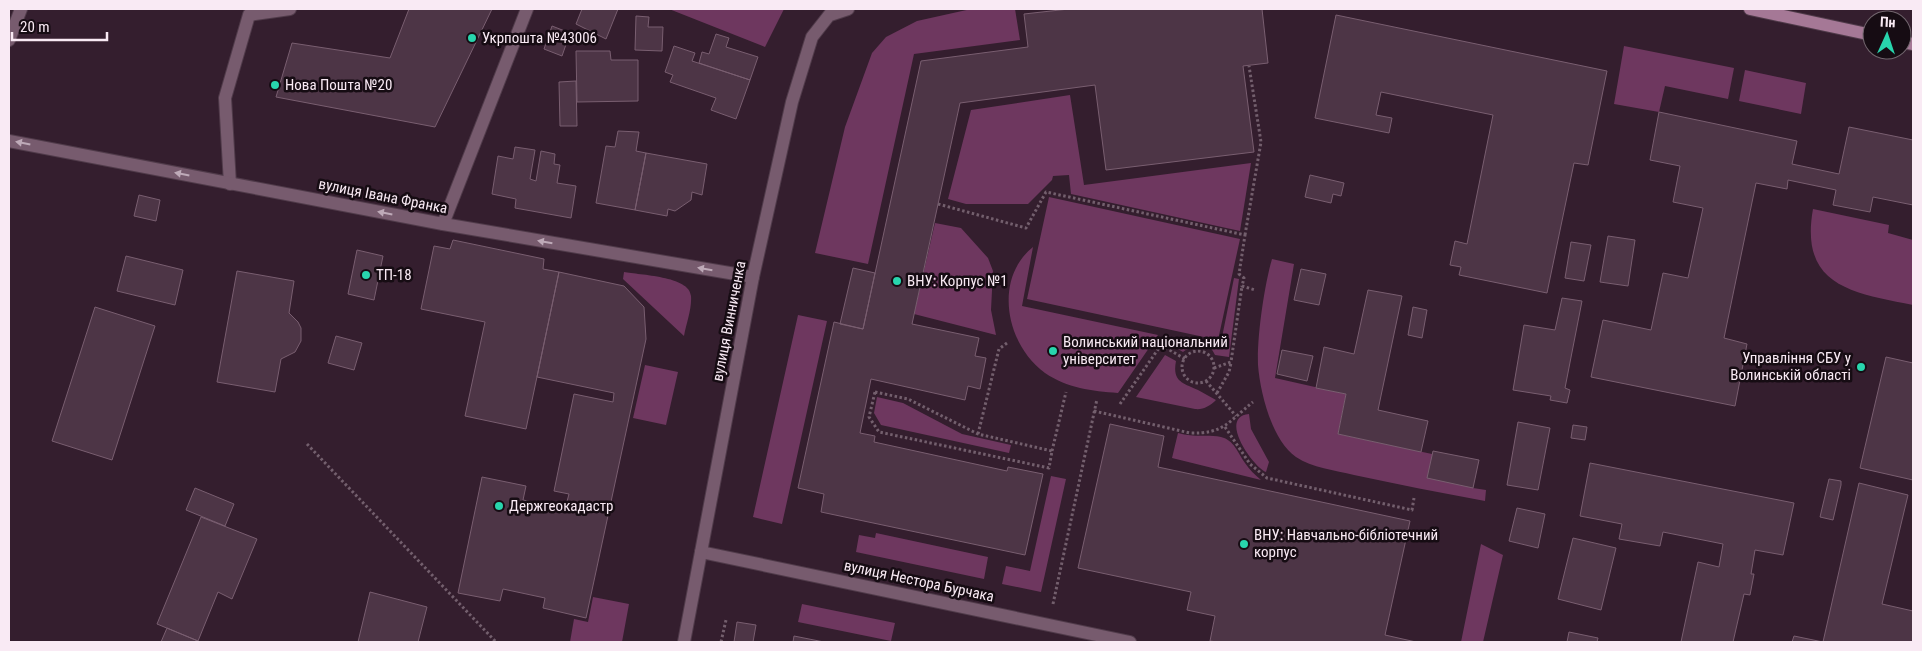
<svg xmlns="http://www.w3.org/2000/svg" width="1922" height="651" font-family="'Roboto Condensed',sans-serif">
<style>
.green{fill:#6e375f}
.building{fill:#4d3546;stroke:#795e70}
.lines{fill:none;stroke-linecap:round;stroke-linejoin:round}
.service-casing{stroke:#503b4a;stroke-width:14}
.minor-casing{stroke:#503b4a;stroke-width:14}
.tertiary-casing{stroke:#503b4a;stroke-width:14}
.secondary-casing{stroke:#503b4a;stroke-width:14}
.path{stroke:#735f6d;stroke-width:3;stroke-dasharray:2.5 2.5;stroke-linecap:butt}
.service{stroke:#775b6e;stroke-width:12}
.minor{stroke:#775b6e;stroke-width:12}
.tertiary{stroke:#775b6e;stroke-width:12}
.secondary{stroke:#a57896;stroke-width:12}
.oneway{fill:#beaab8}
.poi-dot{fill:#28d5ad;stroke:#160c13;stroke-width:2}
.labels{text-anchor:middle;dominant-baseline:central;stroke-width:5;stroke-linejoin:round;paint-order:stroke}
.poi-label{font-size:15px;fill:#f9eaf4;stroke:#160c13;text-anchor:start}
.street-label{font-size:15px;fill:#f9eaf4;stroke:#160c13}
</style>
<rect width="100%" height="100%" fill="#341e2e"/>
<path class="green" d="M669 9H784L765 47Z
M971 9H1015L1020 40 914 54 868 264 815 253 845 127 872 53 886 37 917 21Z
M1624 46 1734 68 1728 99 1665 86 1659 112 1614 104Z
M1745 70 1806 83 1801 114 1739 101Z
M1070 95 1084 185 1251 163 1240 231 1071 194 1069 175 1053 176 1052 180 1028 204H966L948 199 971 110Z
M1049 197 1240 239 1218 340 1027 299Z
M1813 209 1889 225 1888 233 1913 240V305C1854 293 1799 287 1813 209Z
M935 223 961 228 988 258 993 271 991 310 996 335 914 314Z
M1033 247 1022 306 1158 335 1118 393C1092 391 1067 388 1045 373 1006 345 993 279 1033 247Z
M1272 259 1294 264 1275 378 1346 394 1338 434 1432 454 1473 488 1486 490 1485 501C1441 493 1397 484 1354 475 1335 470 1312 468 1296 457 1272 441 1260 392 1258 365 1257 336 1264 287 1272 259Z
M624 272C639 275 690 276 691 296 692 309 686 324 684 336L623 279Z
M1234 278 1239 279 1229 357 1215 355C1207 338 1195 344 1183 352L1171 345 1176 339 1220 347Z
M798 315 827 321 782 524 753 517Z
M1165 355 1176 361C1172 382 1183 383 1198 390 1204 393 1210 397 1216 400 1210 406 1203 410 1195 409L1136 397Z
M645 365 678 372 666 425 633 418Z
M877 397 903 403 962 434 1011 445 1009 453 881 425 874 413Z
M1249 414 1251 429 1269 462 1266 472C1254 468 1217 417 1249 414Z
M1178 433C1195 438 1207 434 1221 437 1234 440 1238 453 1245 463 1249 469 1255 475 1261 480L1172 458Z
M1051 476 1066 479 1041 592 1002 584 1006 566 1030 571Z
M876 533 988 557 984 579 856 552 859 535 875 538Z
M1481 544 1503 555 1483 642H1461Z
M593 597 629 604 622 642H570L574 619 588 622Z
M802 604 895 623 891 641 798 622Z"/>
<path class="building" d="M409 9H492L435 127 276 97 292 43 390 58Z
M582 9H618L606 39 576 24Z
M1069 9H1262L1268 63 1243 66 1254 152 1106 170 1095 85 960 103 912 324 979 338 975 356 986 358 980 389 968 386 965 400 871 379 860 433 875 436 874 442 1007 471 1008 467 1043 474 1025 555 821 512 824 494 798 488 834 322 863 329 921 61 1028 47 1024 14Z
M1336 15 1607 71 1588 165 1574 163 1547 293 1459 275 1461 267 1450 265 1455 241 1467 244 1493 115 1381 92 1376 115 1392 118 1389 133 1315 118Z
M636 16 649 17 648 27H663L662 51 635 50Z
M552 26 570 33 562 56 544 49Z
M716 34 729 38 726 47 758 57 750 80 699 63 702 52 709 54Z
M674 46 695 53 692 61 750 80 736 119 711 110 716 98 670 82 673 75 665 72Z
M576 51H610L611 60H638V101L577 102Z
M576 81 577 126H560L559 82Z
M1659 112 1797 141 1792 164 1839 174 1849 127 1913 140V205L1873 197 1870 212 1833 205 1836 190 1788 180 1787 189 1756 183 1724 338 1747 344 1735 406 1591 377 1603 320 1651 330 1663 273 1688 278 1703 208 1673 202 1680 166 1650 160Z
M618 131 639 132 636 151 646 153 635 210 596 203 606 146 615 147Z
M515 147 535 150 530 179 536 181 541 151 555 154 554 164 560 165 557 183 576 186 571 218 515 208 516 199 492 194 498 156 513 159Z
M646 153 707 164 702 195 692 192 691 200 675 211 668 209 667 216 635 210Z
M1310 175 1344 183 1341 196 1333 194 1331 203 1305 197Z
M139 195 160 200 156 221 134 216Z
M1608 236 1635 240 1628 286 1600 282Z
M453 240 544 259 543 269 559 272 526 429 465 416 485 322 421 309 434 246 450 249Z
M1571 242 1591 245 1584 281 1565 278Z
M357 250 383 256 374 300 348 294Z
M126 256 183 270 175 305 117 291Z
M853 268 875 273 863 329 840 324Z
M1301 269 1326 274 1319 305 1294 300Z
M237 271 294 281 289 313 298 322 301 328V341L295 352 281 359 275 392 217 382Z
M559 272 624 286 644 307 646 339 586 618 543 608 545 598 503 589 500 601 458 593 482 477 526 486 523 500 565 509 569 494 554 491 574 394 613 402 614 393 537 377Z
M1368 290 1402 296 1378 410 1428 421 1421 452 1338 434 1346 394 1316 388 1324 347 1354 354Z
M1562 298 1582 301 1565 388 1570 390 1567 403 1550 400 1551 396 1513 390 1524 325 1555 330Z
M95 307 155 326 112 460 52 441Z
M1413 307 1427 310 1422 338 1408 335Z
M336 336 362 343 354 370 328 363Z
M1282 350 1313 356 1307 381 1277 374Z
M1886 357 1913 363V480L1860 468Z
M1518 422 1550 428 1538 490 1507 485Z
M1110 424 1164 436 1158 467 1410 521 1385 635 1416 642H1217L1210 641 1215 616 1187 610 1191 592 1078 568Z
M1573 425 1587 427 1585 440 1571 438Z
M1433 451 1479 460 1473 488 1427 478Z
M1590 463 1794 503 1783 555 1755 550 1751 574H1754L1750 595 1744 594 1733 642H1681L1698 562 1719 567 1723 544 1663 532 1660 546 1619 539 1622 524 1580 516Z
M1829 479 1841 481V485L1833 520 1820 517Z
M1859 483 1908 495 1882 604 1913 611V642H1823Z
M195 488 234 504 225 526 186 510Z
M1517 508 1545 514 1538 548 1509 541Z
M201 517 257 539 232 599 218 592 198 641 157 624Z
M1573 538 1616 548 1601 610 1558 599Z
M370 592 427 607 418 642H358Z
M737 622 756 625 753 642H734Z
M167 628 198 641V642H161Z
M1569 632 1598 638 1597 642H1567Z
M794 636 824 642H793Z
M1794 636 1823 642H1824H1792Z"/>
<g class="lines">
<g class="service-casing">
<path id="service" d="M9 40 21 9
M230 184 225 98 249 15 290 9
M443 224 527 9
M701 552 1130 642"/>
</g>
<g class="minor-casing">
<path id="minor" d="M9 141 443 224 753 277"/>
</g>
<g class="tertiary-casing">
<path id="tertiary" d="M830 15 848 9
M684 642 753 277 792 102 812 37 834 9"/>
</g>
<g class="secondary-casing">
<path id="secondary" d="M1750 9 1872 35
M1902 42 1913 44"/>
</g>
<path class="path" d="M938 204 1026 228 1046 192 1245 235 1239 274 1244 278 1242 286 1255 290
M1245 235 1261 142 1249 66
M1161 345 1185 359
M1182 367a16 16 0 1 1 32 0a16 16 0 1 1-32 0Z
M1214 368 1231 362 1242 286
M1206 381 1236 416
M875 392 908 399 978 434 1052 451 1049 468 879 432 869 417Z
M1217 393 1229 372 1231 363
M1120 404 1168 335
M1094 411 1190 433C1224 434 1228 422 1253 402
M1225 427 1250 464 1267 478 1412 510 1414 498
M978 434 999 349 1007 343
M307 444 496 642
M1052 451 1066 392
M1053 604 1097 399
M721 642 726 620"/>
<use href="#service" class="service"/>
<use href="#minor" class="minor"/>
<use href="#tertiary" class="tertiary"/>
<use href="#secondary" class="secondary"/>
</g>
<defs><path id="oneway-solid" d="M-6-.8H1V-3.2L6.5 0L1 3.2V.8H-6Z" transform="scale(1.25)"/></defs>
<g class="oneway">
<use href="#oneway-solid" transform="translate(23 143) rotate(-169)"/>
<use href="#oneway-solid" transform="translate(182 174) rotate(-169)"/>
<use href="#oneway-solid" transform="translate(385 213) rotate(-169)"/>
<use href="#oneway-solid" transform="translate(545 242) rotate(-170)"/>
<use href="#oneway-solid" transform="translate(705 269) rotate(-170)"/>
</g>
<g class="poi-dot">
<circle cx="472" cy="38" r="5"/>
<circle cx="275" cy="85" r="5"/>
<circle cx="366" cy="275" r="5"/>
<circle cx="897" cy="281" r="5"/>
<circle cx="1053" cy="351" r="5"/>
<circle cx="1861" cy="367" r="5"/>
<circle cx="499" cy="506" r="5"/>
<circle cx="1244" cy="544" r="5"/>
</g>
<g class="labels">
<g class="poi-label">
<text x="482" y="38">Укрпошта №43006</text>
<text x="285" y="85">Нова Пошта №20</text>
<text x="376" y="275">ТП-18</text>
<text x="907" y="281">ВНУ: Корпус №1</text>
<text x="1063" y="342">Волинський національний<tspan x="1063" dy="17">університет</tspan></text>
<text x="1851" y="358" text-anchor="end">Управління СБУ у<tspan x="1851" dy="17">Волинській області</tspan></text>
<text x="509" y="506">Держгеокадастр</text>
<text x="1254" y="535">ВНУ: Навчально-бібліотечний<tspan x="1254" dy="17">корпус</tspan></text>
</g>
<g class="street-label">
<text transform="translate(383 196) rotate(11)">вулиця Івана Франка</text>
<text transform="translate(729 321) rotate(-79)">вулиця Винниченка</text>
<text transform="translate(919 581) rotate(12)">вулиця Нестора Бурчака</text>
</g>
</g>
<rect width="1922" height="651" fill="none" stroke="#f9eaf4" stroke-width="20"/>
<g transform="translate(1887 35) rotate(3)"><circle r="24" fill="#160c13" stroke="#71656d"/>
<path d="M0-4L9 19L0 12L-9 19Z" fill="#28d5ad"/>
<text y="-8" font-size="14" font-weight="bold" text-anchor="middle" fill="#f9eaf4">Пн</text>
</g>
<path d="M12 32v8h95v-8" fill="none" stroke="#f9eaf4" stroke-width="2.5"/>
<text x="20" y="32" font-size="15" fill="#f9eaf4" stroke="#160c13" stroke-width="4" paint-order="stroke">20 m</text>
</svg>
